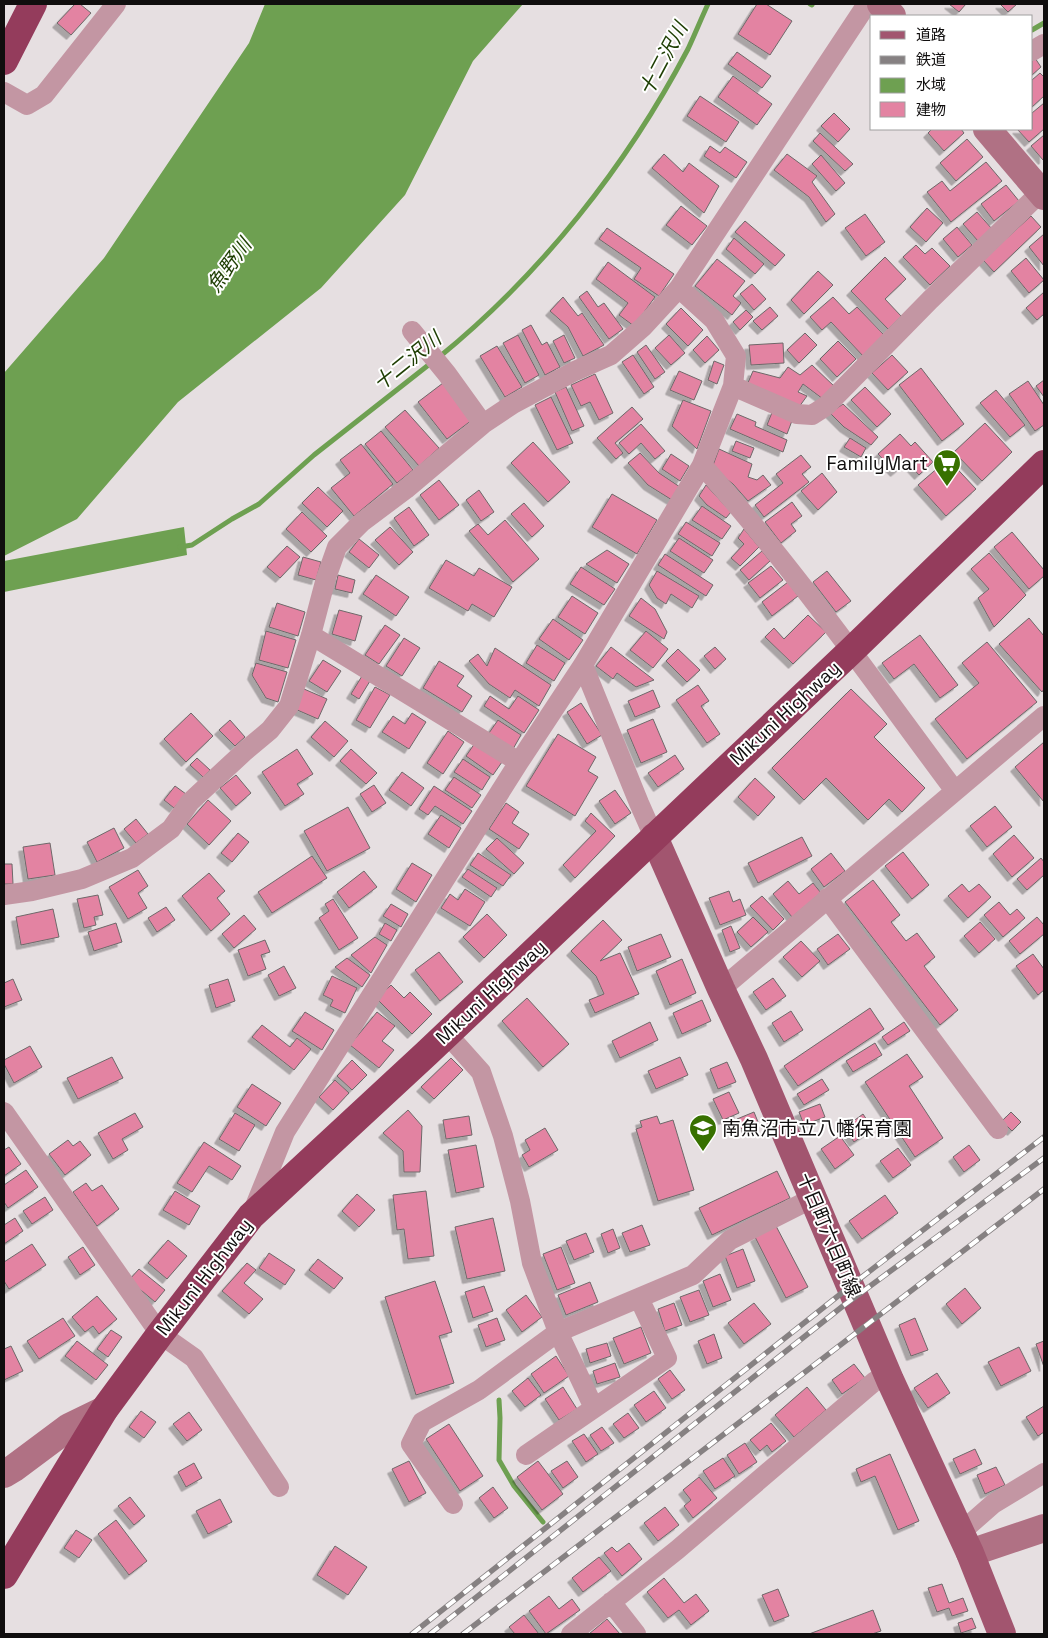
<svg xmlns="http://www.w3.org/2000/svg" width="1048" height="1638" font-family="'Space Grotesk','Noto Sans JP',sans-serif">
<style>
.water{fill:#6ea051}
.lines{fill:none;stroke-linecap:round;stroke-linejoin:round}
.stream{stroke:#6ea051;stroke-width:5}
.building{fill:#e383a2;stroke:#6e6869;filter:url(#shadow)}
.street{stroke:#c396a3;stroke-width:20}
.secondary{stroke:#b07184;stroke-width:28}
.primary{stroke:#a2556f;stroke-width:28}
.highway{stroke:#943c5c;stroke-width:28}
.rail-casing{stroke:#868182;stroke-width:5.5}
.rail{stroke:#fff;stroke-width:4;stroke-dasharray:11;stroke-linecap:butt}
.labels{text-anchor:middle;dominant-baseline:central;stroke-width:4;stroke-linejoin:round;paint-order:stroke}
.poi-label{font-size:19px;fill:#100e0e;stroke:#fff;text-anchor:end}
.street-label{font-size:19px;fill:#100e0e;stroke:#fff}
.water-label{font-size:20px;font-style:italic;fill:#1e3e03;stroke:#fff}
</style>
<defs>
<filter id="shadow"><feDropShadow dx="-4.5" dy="4.5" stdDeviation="0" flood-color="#0004"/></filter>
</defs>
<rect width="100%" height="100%" fill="#e6dfe1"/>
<path class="water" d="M265 4H523L473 61 405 195 321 288 178 402 77 519 4 556V373L104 258 249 43Z
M184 527 187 555 4 592V561Z"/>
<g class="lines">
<path class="stream" d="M810 4 812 5
M1032 30 1044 23
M438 358C541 274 626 167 688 49 695 34 701 19 708 4
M180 547 192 545 232 519 259 504 314 455 431 363
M499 1400 500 1418 499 1460 514 1486 543 1522"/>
</g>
<path class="building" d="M75 4H80L91 13 71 35 57 23Z
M757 4H766L792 21 770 55 738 34Z
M949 4H966L959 12Z
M1000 4H1017L1008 12Z
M737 52 771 76 762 88 728 64Z
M1035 58 1041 67 1032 75V60Z
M1040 73 1044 77V96L1032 107V80Z
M733 76 772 104 757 125 718 97Z
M700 96 739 122 726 142 687 116Z
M1044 103V129L1029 142 1017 129H1032V113Z
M834 113 850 129 838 142 821 126Z
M932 129H961L964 133 944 151 928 133Z
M820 133 853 164 845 171 813 141Z
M1044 135V159L1043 160 1031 146Z
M967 139 983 157 956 181 940 163Z
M710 146 720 153 725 147 747 162 736 178 704 156Z
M664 154 683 172 689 163 719 186 704 213 652 168Z
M787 154 817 176 812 182 835 214 826 222 809 197 774 170Z
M821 155 845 183 836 191 812 164Z
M986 162 1002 181 951 222 927 192 942 181 950 191Z
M1006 185 1019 201 994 221 981 204Z
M681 206 707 226 692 245 666 225Z
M927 208 943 223 926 242 910 227Z
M977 212 992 229 978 241 963 224Z
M865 214 885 242 866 256 845 228Z
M1031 216 1041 227 994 272 983 260Z
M745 221 785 255 775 266 735 232Z
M957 227 972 245 958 257 943 239Z
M607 228 674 274 659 296 634 279 641 268 599 239Z
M1044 234V266L1029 247Z
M734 238 764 264 755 274 726 249Z
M916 245 925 254 932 248 950 266 930 285 903 257Z
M885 257 906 279 885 299 901 316 888 329 851 291Z
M1026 258 1044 280 1029 293 1011 271Z
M717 259 745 281 733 296 741 303 732 315 695 286Z
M608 262 655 297 634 326 619 315 628 303 596 279Z
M818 271 833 285 804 314 791 300Z
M752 284 766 299 754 310 740 294Z
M587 291 598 307 604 303 623 329 609 339 579 297Z
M1044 292V314L1037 320 1026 308Z
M563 297 578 316 582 313 604 345 583 356 568 327 550 311Z
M833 297 849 314 857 307 886 337 864 357 831 322 822 330 810 317Z
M770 307 778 316 762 330 753 321Z
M681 308 703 330 688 346 666 324Z
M746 310 753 317 740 330 733 322Z
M531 325 542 345 547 342 560 367 545 375 522 330Z
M805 333 817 345 799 363 787 350Z
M518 335 539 375 525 383 503 343Z
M564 335 575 358 564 363 553 341Z
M669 335 685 353 671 365 655 348Z
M707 336 719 350 705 363 693 350Z
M838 341 856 359 837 377 820 359Z
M783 343 784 363 751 365 749 345Z
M646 345 665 372 655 379 637 352Z
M497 346 522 387 505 397 480 356Z
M633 355 654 387 644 394 622 362Z
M892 355 908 372 888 390 872 373Z
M714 361 724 365 717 384 708 380Z
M812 365 835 387 823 399 803 384 798 392 807 396 799 407 747 385 753 371 780 378 788 367 800 375Z
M921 368 964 424 942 441 899 385Z
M679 371 702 381 694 400 670 390Z
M595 374 613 413 599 420 590 402 581 406 571 385Z
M1044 380V397L1036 386Z
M1028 381 1044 405V425L1035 431 1009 394Z
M443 383 472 420 447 439 418 402Z
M566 387 584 426 572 431 555 392Z
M865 387 891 414 877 427 851 400Z
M996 390 1025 425 1010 437 980 403Z
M551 397 573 443 557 450 535 405Z
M683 400 711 411 697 449 672 426Z
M843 404 878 437 871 445 844 427 830 413Z
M632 407 643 419 615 443 623 453 616 459 597 438Z
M405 410 439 448 419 466 385 427Z
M773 410 793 418 787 434 767 425Z
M737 414 756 422 755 426 787 440 783 452 730 429Z
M985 423 1012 452 982 481 954 452Z
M641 424 665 451 655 459 641 443 629 454 619 443Z
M381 431 413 470 397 483 365 444Z
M900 434 911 446 915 442 933 462 919 475 907 462 895 472 878 454Z
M850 438 866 448 861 457 844 447Z
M736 441 754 448 750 458 732 451Z
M533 442 570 482 548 502 511 463Z
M361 444 393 484 354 516 331 488 350 473 340 460Z
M719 449 752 464 748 477 757 480 763 475 771 485 748 501 733 484 712 468Z
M640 453 659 473 680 487 672 500 648 485 628 463Z
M671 454 689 466 680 481 662 469Z
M801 455 811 467 802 474 809 482 764 517 755 505 783 483 776 474Z
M948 459 976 489 946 516 918 485Z
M822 473 837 492 818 510 801 491Z
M439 480 459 505 439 520 420 495Z
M706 485 731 512 726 518 707 505 699 496Z
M318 487 343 511 327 527 302 503Z
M479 490 494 512 481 521 466 500Z
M612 494 657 520 637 554 592 527Z
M792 502 802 516 791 524 796 531 781 543 765 522Z
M524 503 544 526 532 537 511 514Z
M702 506 731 526 722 539 692 520Z
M409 507 429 535 414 546 394 518Z
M302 512 327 536 311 552 286 529Z
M505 520 539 559 513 582 469 531 478 524 488 535Z
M686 522 720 543 712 556 678 534Z
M390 527 413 552 399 565 375 540Z
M744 529 759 547 740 566 731 558 744 544 738 538Z
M1012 532 1044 570V576L1029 589 994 547Z
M679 538 713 560 704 573 670 551Z
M359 539 379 555 369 568 349 552Z
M287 546 300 557 280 578 267 567Z
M607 550 629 564 617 583 586 564Z
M762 551 770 561 749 580 740 570Z
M989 553 1026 595 994 627 978 598 989 589 971 569Z
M665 554 713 585 706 596 658 565Z
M303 557 321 562 316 580 298 575Z
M446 560 474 576 479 568 512 587 494 617 472 604 468 611 429 588Z
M771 566 783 580 760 598 748 583Z
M581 567 615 589 604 605 570 584Z
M657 571 699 596 692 608 671 594 666 604 657 598 649 585Z
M827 571 851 601 836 612 813 582Z
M338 575 355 580 352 593 335 589Z
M376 575 409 597 396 616 363 594Z
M788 582 798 596 772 616 762 602Z
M572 596 598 613 585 634 558 617Z
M641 598 655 609 667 632 664 639 629 616Z
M277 603 305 612 298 636 269 627Z
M339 610 362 616 355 641 332 634Z
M808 615 826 632 793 664 765 637 774 628 784 639Z
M1029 618 1044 636V689L1042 692 999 644Z
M553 619 583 640 569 660 539 639Z
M385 625 400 635 379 664 365 655Z
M266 631 296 640 288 668 259 660Z
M646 631 668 649 653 668 630 650Z
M920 635 958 685 940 698 914 664 894 679 882 663Z
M404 638 420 648 402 676 386 666Z
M987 642 1037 702 967 759 935 719 979 683 962 663Z
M537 645 565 663 554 681 526 663Z
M611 647 654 680 636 687 617 673 613 679 596 666Z
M715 647 726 659 715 669 704 656Z
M495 648 551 685 539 706 515 690 510 698 489 684 469 661 478 654 487 666Z
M678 649 700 670 687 682 666 661Z
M323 660 341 671 327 692 309 681Z
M439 661 464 676 457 686 472 696 462 712 423 688Z
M256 663 287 672 278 702 266 698 252 675Z
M362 676 370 681 359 699 351 694Z
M698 685 709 701 701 706 720 734 707 743 676 700Z
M375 687 390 695 370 728 356 720Z
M304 689 327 699 318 719 295 709Z
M851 689 887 724 874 737 925 788 902 812 889 799 868 820 826 778 804 800 772 768Z
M653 690 660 707 635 717 628 701Z
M490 696 509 709 518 696 539 710 524 733 484 706Z
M581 703 602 735 587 744 567 712Z
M191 713 213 736 186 762 164 739Z
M412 713 426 722 409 749 382 732 393 716 405 724Z
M653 719 667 752 641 763 627 730Z
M230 720 245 737 235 746 219 730Z
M498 720 521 735 513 749 489 733Z
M325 721 348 741 334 757 311 737Z
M448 731 464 742 443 774 427 763Z
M558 734 596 757 588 771 598 777 575 816 526 786Z
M1044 742V802L1015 767Z
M475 743 502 762 493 775 466 756Z
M297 749 313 774 297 784 304 794 285 806 262 772Z
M351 749 377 773 366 784 340 761Z
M675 755 684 769 658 787 648 773Z
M197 758 210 770 203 777 190 765Z
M463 759 490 777 482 790 454 772Z
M402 772 424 788 411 806 389 790Z
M236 775 251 793 236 806 220 788Z
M454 777 481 795 472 808 445 790Z
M755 778 775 797 758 816 738 797Z
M374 785 386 803 372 812 360 794Z
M175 786 186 794 174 808 164 800Z
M434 786 472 811 463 824 435 806 428 815 419 809Z
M615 790 631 813 615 824 599 801Z
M208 800 231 821 209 845 187 824Z
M506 803 519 812 512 823 529 834 519 849 489 829Z
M995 806 1012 827 987 847 970 826Z
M348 807 370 848 327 871 304 831Z
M591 813 615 836 575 878 563 865 596 831 585 821Z
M441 815 461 828 449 848 428 834Z
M136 819 148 834 136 843 124 829Z
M114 828 124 848 97 862 87 842Z
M238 833 249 842 232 862 221 853Z
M1014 835 1034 858 1012 877 993 854Z
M802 837 812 856 758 883 748 863Z
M497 838 524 863 514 874 486 849Z
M50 843 55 875 28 879 23 847Z
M903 852 929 885 912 899 885 866Z
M478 853 511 875 503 886 470 865Z
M831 853 845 871 824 887 811 869Z
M312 856 327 878 272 913 258 892Z
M1041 858 1044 862V875L1027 890 1017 879Z
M412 863 432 875 416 902 396 889Z
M4 864H12L13 884H4Z
M468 869 497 888 491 897 462 877Z
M138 870 148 886 138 893 147 908 128 919 109 887Z
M364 871 377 887 349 908 337 892Z
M209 873 225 891 217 898 230 914 211 931 182 896Z
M873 880 900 915 891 922 906 941 917 933 935 957 924 966 958 1010 940 1025 845 902Z
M788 881 799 894 813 883 821 893 792 917 773 894Z
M962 884 969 892 979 884 991 897 968 918 948 896Z
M465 889 485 902 470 926 441 908 450 894 458 900Z
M729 891 733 902 740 899 746 915 720 925 709 898Z
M98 895 103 915 94 917 96 925 84 928 77 899Z
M762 896 784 919 773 930 750 906Z
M333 899 358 938 339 950 319 918 329 911 325 904Z
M999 902 1010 915 1017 909 1025 918 1003 937 984 915Z
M391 904 408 914 401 927 383 916Z
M166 907 175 920 157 932 148 918Z
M53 909 59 937 21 945 16 917Z
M487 914 507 935 484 958 463 937Z
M244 915 256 929 234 948 222 934Z
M753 917 768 932 751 947 737 932Z
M1037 917 1044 925V934L1020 954 1009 941Z
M603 920 622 940 600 961 620 953 639 994 595 1013 589 1000 604 994 596 976 571 951Z
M980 922 995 939 979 953 964 936Z
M116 923 122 942 94 951 88 932Z
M385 923 397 930 391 941 379 934Z
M731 926 740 948 730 952 722 930Z
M661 934 671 957 637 971 628 947Z
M838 934 850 949 828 965 817 949Z
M375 937 387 945 371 973 351 955Z
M265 940 270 952 261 955 266 969 248 976 238 950Z
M801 941 820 961 802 977 783 957Z
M439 952 463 982 440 1001 415 970Z
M1033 954 1044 969V990L1038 995 1016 966Z
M347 958 370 975 362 987 335 967Z
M682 959 696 993 670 1005 656 971Z
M284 966 296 988 279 996 268 975Z
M332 976 357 988 345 1013 330 1006 333 1000 323 995Z
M773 978 786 996 766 1010 753 992Z
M13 979 22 1000 4 1007V983Z
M228 979 235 1001 216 1008 209 985Z
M391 985 404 998 410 992 432 1014 412 1034 377 999Z
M527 998 569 1044 543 1067 502 1021Z
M702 1000 711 1021 682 1034 673 1013Z
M870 1008 884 1029 798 1086 784 1066Z
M791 1011 803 1030 784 1042 772 1023Z
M305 1012 334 1030 322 1050 292 1031Z
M377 1012 395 1026 382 1041 394 1050 379 1068 350 1045Z
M650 1022 658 1040 620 1058 612 1041Z
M904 1022 910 1031 888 1045 882 1037Z
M262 1025 290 1047 297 1038 311 1049 294 1070 252 1037Z
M875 1043 882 1055 853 1072 846 1061Z
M30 1046 42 1067 14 1083 4 1064V1060Z
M907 1054 923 1077 909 1086 943 1138 915 1157 865 1082Z
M112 1057 123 1078 78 1099 67 1078Z
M680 1057 688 1075 656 1089 648 1071Z
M451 1058 463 1070 434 1099 421 1087Z
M352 1060 367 1075 352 1090 337 1076Z
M727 1062 736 1082 718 1089 710 1069Z
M822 1079 829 1090 804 1105 797 1094Z
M335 1080 349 1093 333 1110 319 1097Z
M252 1084 281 1103 266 1126 237 1107Z
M729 1092 739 1113 723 1120 713 1099Z
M820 1104 825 1117 804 1125 799 1112Z
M408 1110 422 1126 420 1172H404L403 1151 383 1133Z
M754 1112 758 1122 741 1129 737 1119Z
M1011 1112 1021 1122 1012 1131 1002 1121Z
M135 1113 143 1127 122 1139 128 1150 113 1159 98 1133Z
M235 1113 255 1125 239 1151 219 1139Z
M863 1114 873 1129 854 1142 844 1128Z
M469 1116 472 1135 446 1139 443 1120Z
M657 1116 660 1124 673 1120 694 1190 658 1201 636 1129 642 1127 640 1121Z
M545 1128 558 1150 529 1167 522 1155 530 1150 525 1140Z
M840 1136 854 1155 835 1169 821 1149Z
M68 1140 73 1146 80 1141 91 1155 65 1175 49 1154Z
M204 1142 241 1166 232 1180 209 1166 192 1192 177 1183Z
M476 1145 484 1187 456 1193 448 1150Z
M969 1145 980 1160 964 1172 953 1157Z
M9 1147 21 1164 4 1176V1150Z
M898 1148 911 1165 893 1178 880 1161Z
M26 1170 38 1187 8 1208 4 1202V1185Z
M777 1171 790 1198 712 1235 699 1208Z
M86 1183 92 1191 102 1185 119 1209 97 1226 73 1192Z
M175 1191 200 1206 189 1225 163 1210Z
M426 1191 434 1256 408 1259 404 1229 397 1230 393 1195Z
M357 1194 375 1210 359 1227 342 1211Z
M885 1195 898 1213 862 1239 849 1221Z
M45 1197 53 1210 32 1224 23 1211Z
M15 1218 23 1231 4 1244V1225Z
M493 1218 505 1271 467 1279 455 1227Z
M642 1225 650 1245 630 1252 622 1233Z
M776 1226 808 1287 786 1298 755 1237Z
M613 1229 620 1248 608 1253 601 1234Z
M586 1233 594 1252 574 1260 566 1241Z
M168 1240 187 1256 167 1279 148 1263Z
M32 1244 46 1265 9 1289 4 1281V1262Z
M83 1247 95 1265 80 1275 68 1257Z
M561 1247 575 1283 557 1290 543 1254Z
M743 1249 755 1281 737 1288 725 1256Z
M269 1253 295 1270 285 1285 259 1268Z
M318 1259 343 1278 334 1289 309 1270Z
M247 1263 256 1270 244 1283 263 1299 249 1314 222 1291Z
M139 1269 165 1290 155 1302 129 1280Z
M720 1274 731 1300 713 1307 703 1281Z
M435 1281 452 1332 439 1336 454 1383 416 1395 385 1297Z
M590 1282 598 1302 566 1315 558 1295Z
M484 1286 493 1311 473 1318 465 1292Z
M965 1288 981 1308 962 1324 946 1304Z
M699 1290 709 1315 690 1322 680 1297Z
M526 1295 542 1317 522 1332 506 1310Z
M97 1296 117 1319 99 1334 93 1326 85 1332 72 1317Z
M674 1303 682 1325 665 1331 658 1309Z
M754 1303 771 1324 744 1344 728 1323Z
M63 1318 75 1336 39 1359 27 1341Z
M497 1318 505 1340 486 1347 478 1325Z
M915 1318 928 1350 911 1356 899 1325Z
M641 1327 651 1353 624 1364 613 1338Z
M111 1330 122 1337 108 1357 97 1349Z
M714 1334 722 1358 707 1364 698 1341Z
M77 1341 108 1365 96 1380 65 1356Z
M1044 1341V1367L1036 1344Z
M607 1343 611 1356 590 1363 586 1349Z
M11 1346 23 1371 4 1380V1349Z
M1019 1347 1031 1371 1001 1386 988 1362Z
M556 1356 569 1376 544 1393 531 1374Z
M615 1363 620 1377 597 1384 593 1371Z
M854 1364 865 1378 842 1394 832 1380Z
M670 1370 685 1390 672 1399 658 1379Z
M937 1373 950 1393 928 1408 914 1388Z
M528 1378 541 1395 525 1407 512 1391Z
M563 1387 577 1409 559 1420 545 1399Z
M807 1387 826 1410 794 1437 775 1415Z
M654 1391 666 1408 646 1422 634 1405Z
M1044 1406V1432L1038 1436 1026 1417Z
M141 1411 156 1422 144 1438 129 1427Z
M189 1412 202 1430 187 1441 173 1424Z
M628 1413 639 1428 624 1438 613 1424Z
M771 1423 786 1441 772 1452 767 1445 760 1451 750 1440Z
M449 1424 483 1476 460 1491 426 1439Z
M602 1427 614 1443 601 1451 590 1435Z
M584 1434 598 1454 586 1462 572 1441Z
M745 1443 757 1462 739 1474 727 1455Z
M975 1449 982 1464 960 1474 953 1459Z
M890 1454 919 1521 898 1530 875 1476 861 1482 856 1469Z
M723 1458 735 1476 715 1489 703 1471Z
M409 1461 426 1493 409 1502 392 1469Z
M538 1461 563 1494 542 1510 517 1477Z
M567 1461 578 1477 563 1488 551 1471Z
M194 1463 202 1478 186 1487 178 1472Z
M996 1467 1005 1485 985 1494 977 1475Z
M699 1477 717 1498 693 1518 684 1506 691 1500 683 1490Z
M493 1487 508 1508 494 1518 479 1498Z
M130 1497 145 1516 134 1525 118 1506Z
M220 1499 232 1522 208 1534 196 1511Z
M665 1507 679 1525 658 1541 644 1523Z
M116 1520 147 1561 129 1575 98 1534Z
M76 1530 92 1540 79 1558 64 1548Z
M629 1543 642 1559 622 1576 604 1553 612 1547 617 1552Z
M335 1546 367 1567 348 1595 317 1575Z
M599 1557 611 1571 583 1592 572 1578Z
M664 1578 684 1603 696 1594 709 1611 691 1625 679 1610 668 1618 647 1592Z
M942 1584 949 1603 963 1598 968 1611 952 1616 949 1608 937 1612 928 1588Z
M778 1589 789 1616 774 1622 762 1595Z
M549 1596 559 1609 572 1599 580 1610 546 1634 529 1611Z
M873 1610 881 1631 872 1634H809Z
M524 1615 539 1634H515L509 1627Z
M972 1618 976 1628 961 1633 958 1623Z
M607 1619 620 1634H589Z"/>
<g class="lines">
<path class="street" d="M1032 51 1044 44
M4 92 27 105 44 95 116 4
M412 331 447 374 483 424
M733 386 797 414 812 415 826 406 930 300 1041 192
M702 465C794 568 873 681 955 791
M311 635 519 762
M583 665 639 803 654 837
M4 895 32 891 82 879 132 858 171 829 190 802 245 751 270 730 289 706 311 635 326 578 337 547 362 522 406 489 483 424 513 404 575 371 611 355 643 327 679 288
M827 898 998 1129
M721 989 1044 716
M447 1034 481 1072 503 1136 520 1201 532 1263 558 1332 594 1408
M4 1112 160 1334 194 1358 279 1487
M253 1211 285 1132 519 762 583 665 702 465 733 386 736 356 714 320 679 288 867 4
M526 1455 667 1358 639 1298
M453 1504 411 1444 422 1422 479 1390 558 1332 693 1275 730 1240 813 1198
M960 1533 993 1504 1044 1473
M611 1602 636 1634
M571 1634 677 1550 875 1381 890 1380"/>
<path class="secondary" d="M881 4 892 16
M987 129 1044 196
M4 1474 14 1468 69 1427 104 1410
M970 1553 1044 1528"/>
<path class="primary" d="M654 837 721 989 754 1059 890 1380 970 1553 1002 1634"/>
<path class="highway" d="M4 61 33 4
M4 1575 104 1410 160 1334 251 1216 427 1053 851 651 1044 464"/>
<g class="rail-casing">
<path id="rail" d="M412 1634 862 1277 1044 1137
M430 1634 843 1306 1044 1158
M463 1634 1044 1189"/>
</g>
<use href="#rail" class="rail"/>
</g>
<defs>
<g id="supermarket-pin" transform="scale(1.4375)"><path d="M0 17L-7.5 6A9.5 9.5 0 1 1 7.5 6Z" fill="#387100" stroke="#fff"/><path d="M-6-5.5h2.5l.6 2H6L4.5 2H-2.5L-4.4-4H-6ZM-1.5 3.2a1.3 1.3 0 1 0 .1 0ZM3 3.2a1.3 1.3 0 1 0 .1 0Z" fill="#fff"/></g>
<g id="school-pin" transform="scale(1.4375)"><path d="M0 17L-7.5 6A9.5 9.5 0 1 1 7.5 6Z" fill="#387100" stroke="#fff"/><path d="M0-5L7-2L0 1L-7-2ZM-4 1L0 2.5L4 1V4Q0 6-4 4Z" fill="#fff"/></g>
</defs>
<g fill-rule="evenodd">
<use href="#supermarket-pin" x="947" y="463"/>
<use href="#school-pin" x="703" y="1128"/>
</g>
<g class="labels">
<g class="poi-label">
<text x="928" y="463">FamilyMart</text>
<text x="722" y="1128" text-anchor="start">南魚沼市立八幡保育園</text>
</g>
<g class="street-label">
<text transform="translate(785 713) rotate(-43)">Mikuni Highway</text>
<text transform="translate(491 992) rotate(-43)">Mikuni Highway</text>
<text transform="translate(829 1235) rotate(67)">十日町六日町線</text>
<text transform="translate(204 1277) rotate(-52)">Mikuni Highway</text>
</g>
<g class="water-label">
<text transform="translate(663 59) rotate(-62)">十二沢川</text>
<text transform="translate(229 265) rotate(-54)">魚野川</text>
<text transform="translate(407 361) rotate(-39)">十二沢川</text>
</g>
</g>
<rect width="1048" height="1638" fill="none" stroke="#100e0e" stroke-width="10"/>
<rect x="870" y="15" width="162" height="115" fill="#ffffff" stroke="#9f9f9f"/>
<rect x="880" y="31" width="25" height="8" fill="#a2556f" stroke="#9f9f9f"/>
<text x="916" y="40" font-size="15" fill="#100e0e">道路</text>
<rect x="880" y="56" width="25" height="8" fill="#868182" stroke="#9f9f9f"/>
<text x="916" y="65" font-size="15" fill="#100e0e">鉄道</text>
<rect x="880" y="78" width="25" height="15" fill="#6ea051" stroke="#9f9f9f"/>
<text x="916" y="90" font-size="15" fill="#100e0e">水域</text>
<rect x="880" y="102" width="25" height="15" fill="#e383a2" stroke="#9f9f9f"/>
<text x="916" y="115" font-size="15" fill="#100e0e">建物</text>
</svg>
